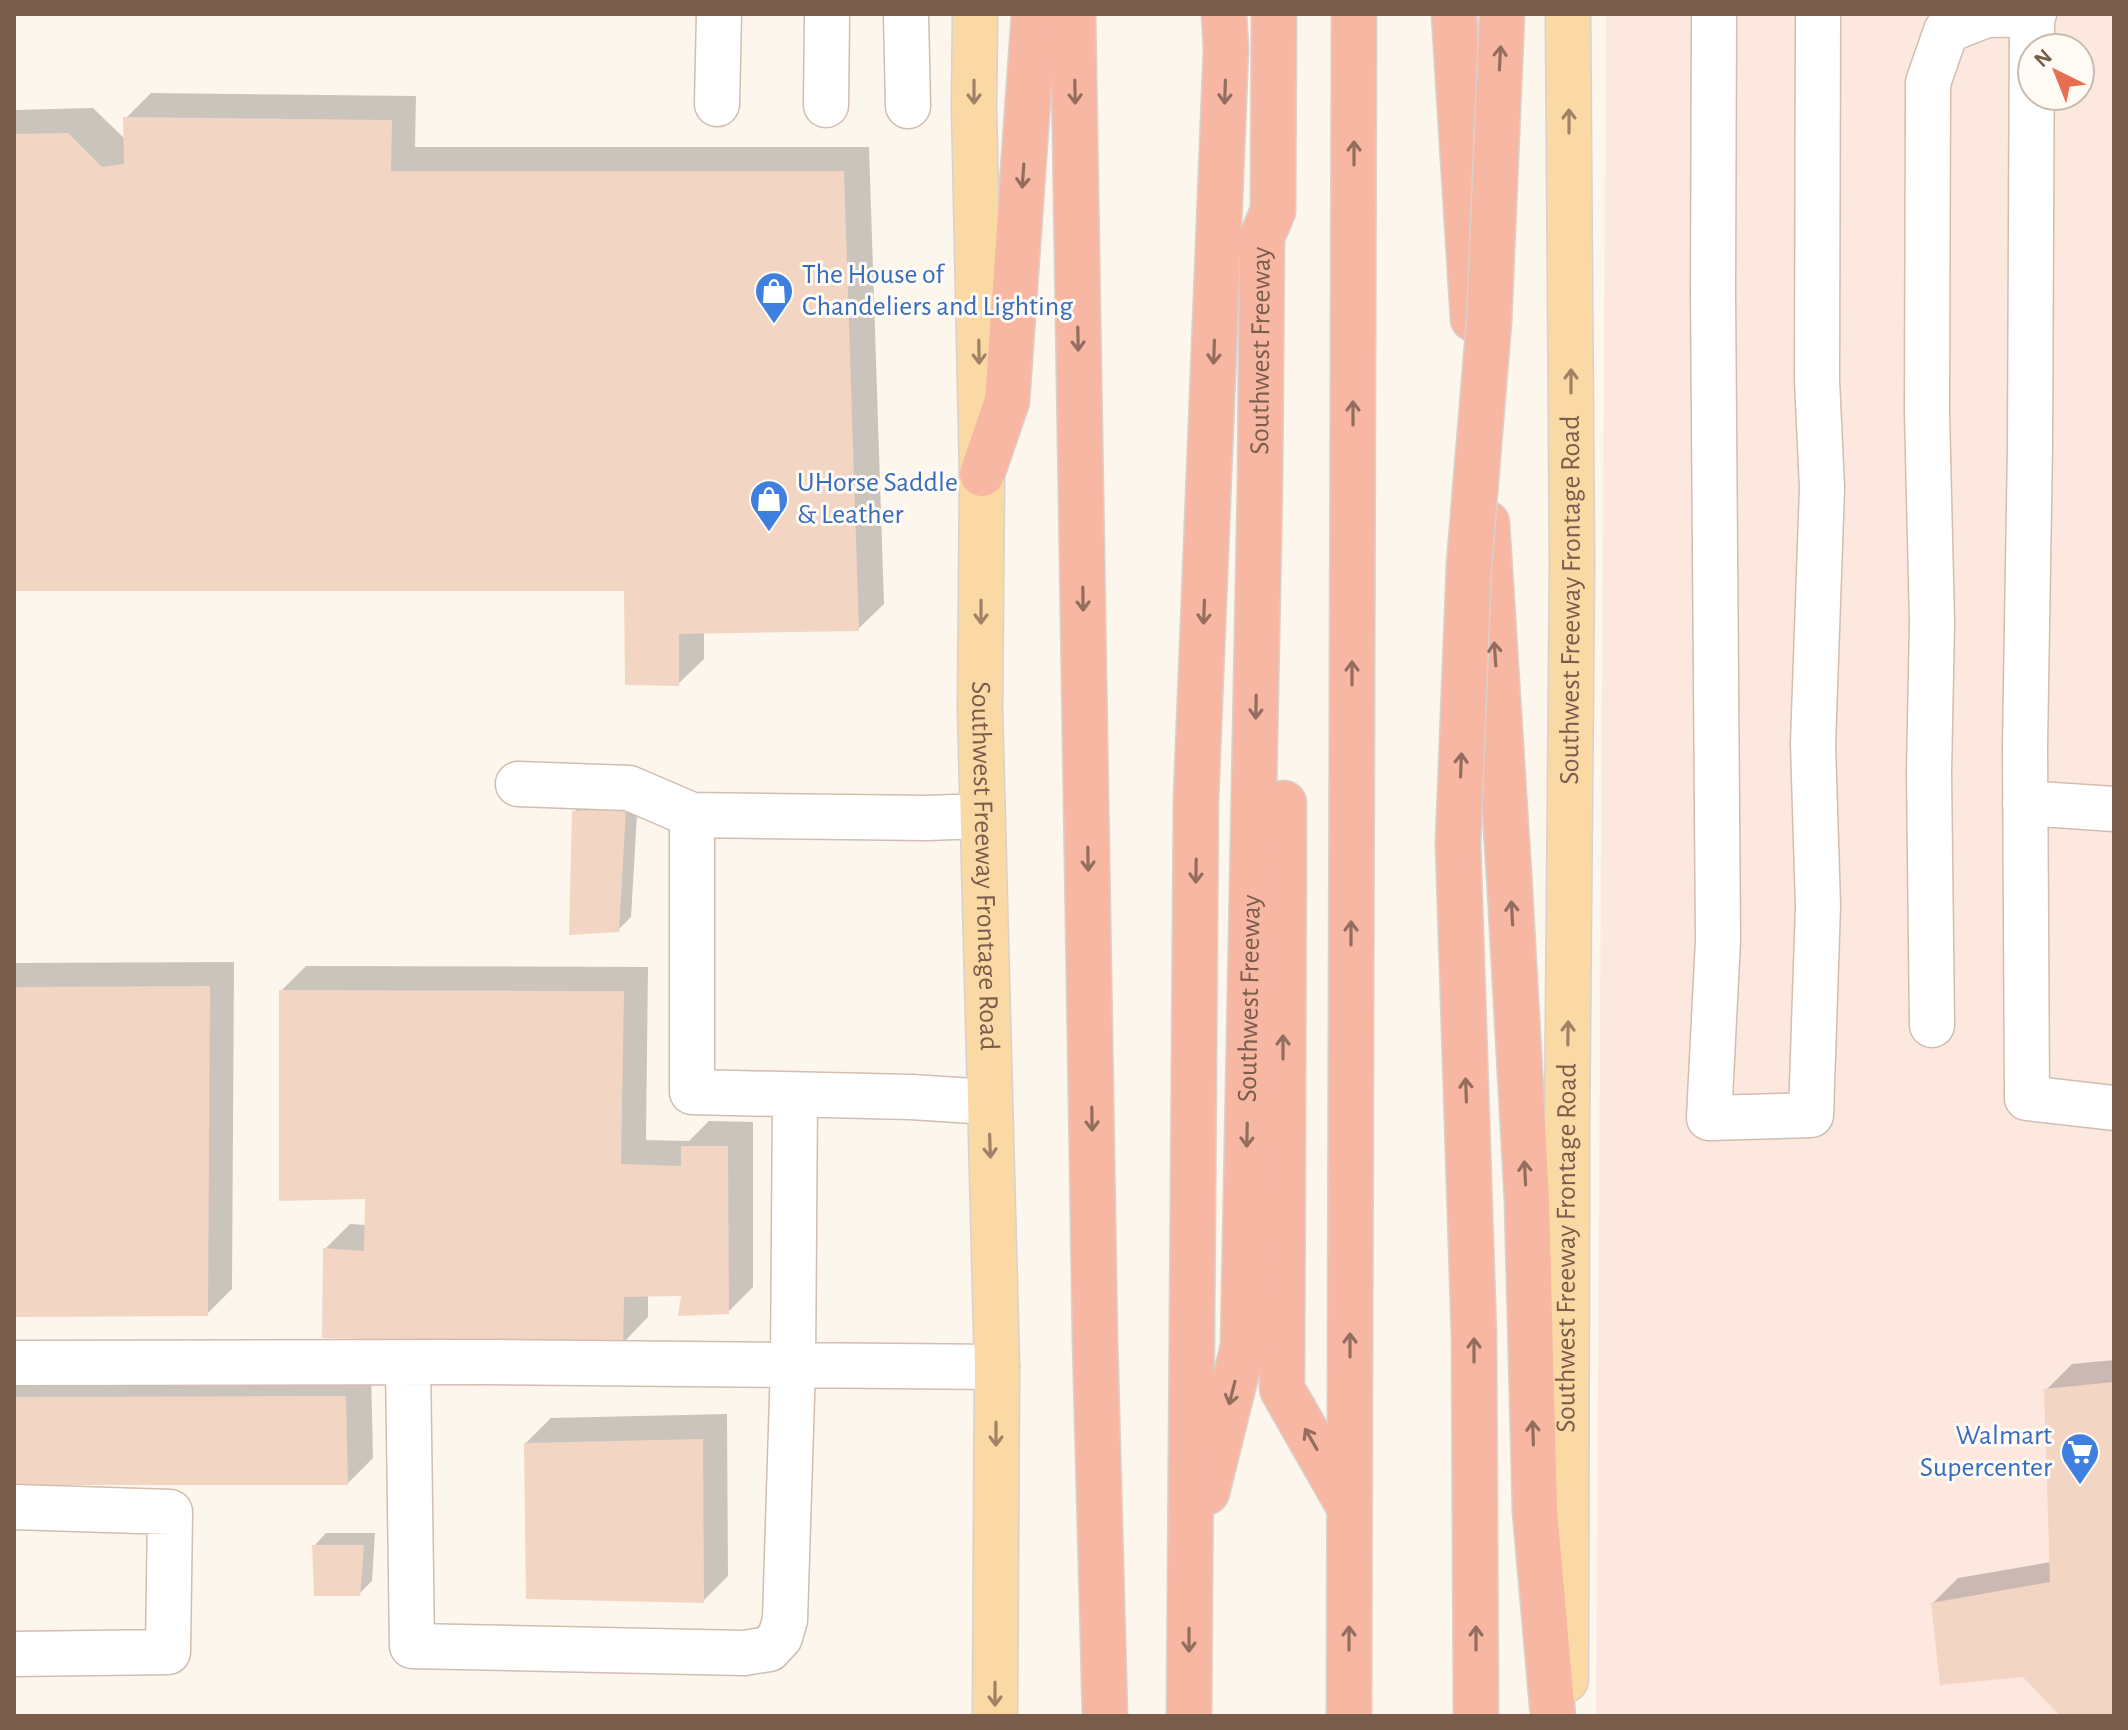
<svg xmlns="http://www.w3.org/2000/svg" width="2128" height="1730" font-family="'Alegreya Sans',sans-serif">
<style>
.commercial{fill:#fde8e0;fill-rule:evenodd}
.shadow{fill:#0003}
.building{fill:#f3d5c3}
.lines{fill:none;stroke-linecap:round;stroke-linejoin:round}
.minor-casing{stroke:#d1beb0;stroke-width:47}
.major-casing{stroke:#dad1cd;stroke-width:47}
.highway-casing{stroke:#dad1cd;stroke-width:47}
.minor{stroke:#fff;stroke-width:44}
.major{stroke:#fbd9a5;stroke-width:44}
.highway{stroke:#f7b7a3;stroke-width:44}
.highway-bridge-casing{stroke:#dad1cd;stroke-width:47;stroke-linecap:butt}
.highway-bridge{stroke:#f7b7a3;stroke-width:44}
.oneway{stroke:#936e5e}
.oneway2{stroke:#a18267}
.labels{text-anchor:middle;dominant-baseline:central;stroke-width:6;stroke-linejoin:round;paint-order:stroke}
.shop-label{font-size:28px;fill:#366cbe;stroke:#fffaf3;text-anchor:start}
.street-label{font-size:28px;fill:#7a5c4d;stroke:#fffaf3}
</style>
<rect width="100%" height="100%" fill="#fdf6ec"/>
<path class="commercial" d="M1606 14H2114V1716H1596ZM2032 48H2080V96H2032Z"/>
<path class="shadow" d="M151 93 416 96 415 147H869L884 604 858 629 704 631V659L678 684 626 589H14V110L93 108 126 140V118Z
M638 797 631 917 618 930 574 812 587 799Z
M234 962 232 1289 207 1314 14 1315V963Z
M306 966 648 967 646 1140 689 1141 709 1121 753 1122V1287L728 1312 683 1294 648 1295V1317L623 1343 325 1249 350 1224 366 1225 367 1197 281 991Z
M2114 1360V1716H2063L2024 1675 1933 1603 1958 1578 2051 1562 2046 1390 2072 1364Z
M371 1371 373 1458 348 1483H14V1373Z
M727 1414 728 1576 703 1601 526 1443 551 1418Z
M326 1533H375L372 1581 359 1594 314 1546Z"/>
<path class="building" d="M123 117 392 120 391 171H844L859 631 679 634V686L625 685 624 591H14V134L68 133 102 167 124 164Z
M626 809 619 932 569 935 572 811Z
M210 986 208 1316 14 1317V987Z
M279 990 624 991 621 1164 681 1166V1146H728L729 1314 678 1316 681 1296 624 1297 623 1345 322 1338 323 1248 364 1251 365 1199 279 1201Z
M2114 1382V1716H2060L2023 1677 1940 1685 1931 1603 2050 1582 2044 1389Z
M346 1396 348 1485H14V1397Z
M703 1439 704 1603 526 1599 524 1443Z
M312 1545H364L360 1596H314Z"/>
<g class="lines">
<g class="minor-casing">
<path id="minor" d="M906 14 908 106
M1714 14 1713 291 1718 940 1709 1118 1811 1115 1818 906 1813 744 1822 488 1817 380 1818 14
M2032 14 2030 446 2025 746 2027 1098 2114 1108
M717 104 719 14
M826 105 827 14
M518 784 629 788 692 815 927 818 982 816
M2025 803 2114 809
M692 815V1092L911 1097 989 1102
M1932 1025 1929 773 1932 622 1927 413 1928 83 1946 31 1986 15 2034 14
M14 1363 489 1362 997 1367
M408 1363 412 1646 744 1653 769 1649 780 1637 785 1620 793 1365 795 1095
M14 1507 170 1512 168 1652 14 1654"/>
</g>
<g class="major-casing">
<g id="major">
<path id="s1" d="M975 14 974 107 982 474 980 710 997 1367 995 1716"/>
<path id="s2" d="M1566 1680 1567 1134 1572 564 1568 14"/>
</g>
</g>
<g class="highway-casing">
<g id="highway">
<path d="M1073 14 1095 1340 1105 1716"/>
<path d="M1454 14 1473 319"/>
<path d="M982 474 1007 401 1034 14"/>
<path d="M1487 523 1510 891 1527 1200 1535 1511 1553 1716"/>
<path d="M1284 803 1282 1389 1348 1505"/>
<path d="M1458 843 1474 1336 1476 1716"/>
<path id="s3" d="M1207 1492 1243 1347 1260 484 1262 237 1273 211 1274 14"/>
<path d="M1189 1716 1196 799 1226 48 1224 14"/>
<path d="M1349 1716 1354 14"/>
</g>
</g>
<use href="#minor" class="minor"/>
<use href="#major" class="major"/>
<use href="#highway" class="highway"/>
<g class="highway-bridge-casing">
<path id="highway-bridge" d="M1458 843 1469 565 1489 322 1502 14"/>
</g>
<use href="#highway-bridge" class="highway-bridge"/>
</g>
<defs><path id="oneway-shaft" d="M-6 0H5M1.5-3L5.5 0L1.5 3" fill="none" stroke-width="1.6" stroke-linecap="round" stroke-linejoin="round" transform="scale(2)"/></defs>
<g class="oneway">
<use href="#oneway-shaft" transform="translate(1500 58) rotate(-87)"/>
<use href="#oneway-shaft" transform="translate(1075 92) rotate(89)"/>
<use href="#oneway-shaft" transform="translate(1225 92) rotate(92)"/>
<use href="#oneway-shaft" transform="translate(1354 153) rotate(-90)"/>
<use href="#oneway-shaft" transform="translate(1023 176) rotate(94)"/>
<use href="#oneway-shaft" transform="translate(1078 339) rotate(89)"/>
<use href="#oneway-shaft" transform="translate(1214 352) rotate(92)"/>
<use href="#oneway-shaft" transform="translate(1353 413) rotate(-90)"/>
<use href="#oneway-shaft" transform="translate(1083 599) rotate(89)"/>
<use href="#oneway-shaft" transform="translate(1204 612) rotate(92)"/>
<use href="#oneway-shaft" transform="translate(1495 654) rotate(-94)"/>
<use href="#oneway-shaft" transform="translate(1352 673) rotate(-90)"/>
<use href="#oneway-shaft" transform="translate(1256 707) rotate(91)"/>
<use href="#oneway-shaft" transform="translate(1461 765) rotate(-88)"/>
<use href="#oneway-shaft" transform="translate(1088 859) rotate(89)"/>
<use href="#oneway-shaft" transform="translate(1196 871) rotate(91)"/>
<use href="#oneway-shaft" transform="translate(1512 913) rotate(-93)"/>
<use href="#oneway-shaft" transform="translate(1351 933) rotate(-90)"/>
<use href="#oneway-shaft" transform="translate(1283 1047) rotate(-90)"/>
<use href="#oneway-shaft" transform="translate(1466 1090) rotate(-92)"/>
<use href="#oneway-shaft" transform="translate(1092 1119) rotate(89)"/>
<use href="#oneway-shaft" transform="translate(1247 1135) rotate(91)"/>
<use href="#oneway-shaft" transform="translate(1525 1173) rotate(-93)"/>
<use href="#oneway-shaft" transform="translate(1350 1345) rotate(-90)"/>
<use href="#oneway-shaft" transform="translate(1474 1350) rotate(-90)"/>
<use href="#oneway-shaft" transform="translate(1232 1393) rotate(104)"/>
<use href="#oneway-shaft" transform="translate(1533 1433) rotate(-92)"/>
<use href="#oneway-shaft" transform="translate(1311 1439) rotate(-120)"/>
<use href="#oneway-shaft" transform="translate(1349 1638) rotate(-90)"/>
<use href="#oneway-shaft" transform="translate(1476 1638) rotate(-90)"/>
<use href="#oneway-shaft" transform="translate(1189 1640) rotate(90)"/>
</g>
<g class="oneway2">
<use href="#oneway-shaft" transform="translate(974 92) rotate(90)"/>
<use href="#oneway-shaft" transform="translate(1569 121) rotate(-90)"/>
<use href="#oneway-shaft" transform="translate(979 352) rotate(89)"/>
<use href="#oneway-shaft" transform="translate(1571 381) rotate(-90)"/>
<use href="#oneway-shaft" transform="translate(981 612) rotate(90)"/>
<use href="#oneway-shaft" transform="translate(1568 1033) rotate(-89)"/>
<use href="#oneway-shaft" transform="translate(990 1146) rotate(88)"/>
<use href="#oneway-shaft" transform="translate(996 1434) rotate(90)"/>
<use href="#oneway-shaft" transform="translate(995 1694) rotate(90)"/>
</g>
<defs>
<g id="shop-pin" transform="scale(2)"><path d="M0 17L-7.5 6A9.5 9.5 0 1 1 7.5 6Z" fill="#3f7fe0" stroke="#fffaf3"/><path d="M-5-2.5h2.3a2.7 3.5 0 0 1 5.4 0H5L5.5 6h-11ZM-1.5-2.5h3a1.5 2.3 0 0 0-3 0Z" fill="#fff"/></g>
<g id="supermarket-pin" transform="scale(2)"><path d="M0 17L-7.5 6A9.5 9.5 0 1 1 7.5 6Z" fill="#3f7fe0" stroke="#fffaf3"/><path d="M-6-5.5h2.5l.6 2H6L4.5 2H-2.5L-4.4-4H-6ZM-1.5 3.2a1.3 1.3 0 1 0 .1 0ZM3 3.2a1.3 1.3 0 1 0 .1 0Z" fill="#fff"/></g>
</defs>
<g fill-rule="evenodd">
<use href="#shop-pin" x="774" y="291"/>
<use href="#shop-pin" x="769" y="499"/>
<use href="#supermarket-pin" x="2080" y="1452"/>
</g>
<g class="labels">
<g class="shop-label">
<text x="802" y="275">The House of<tspan x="802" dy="32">Chandeliers and Lighting</tspan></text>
<text x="797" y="483">UHorse Saddle<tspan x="797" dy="32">&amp; Leather</tspan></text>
<text x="2052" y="1436" text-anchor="end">Walmart<tspan x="2052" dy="32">Supercenter</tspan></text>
</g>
<g class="street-label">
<text stroke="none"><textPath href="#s3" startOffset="1146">Southwest Freeway</textPath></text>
<text stroke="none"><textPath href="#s2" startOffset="1080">Southwest Freeway Frontage Road</textPath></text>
<text stroke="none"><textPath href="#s1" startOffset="852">Southwest Freeway Frontage Road</textPath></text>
<text stroke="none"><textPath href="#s3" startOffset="498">Southwest Freeway</textPath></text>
<text stroke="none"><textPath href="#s2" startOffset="432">Southwest Freeway Frontage Road</textPath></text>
</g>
</g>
<rect width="2128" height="1730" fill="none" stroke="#7a5c4d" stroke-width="32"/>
<g transform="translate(2056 72) rotate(317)"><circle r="38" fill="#fffaf3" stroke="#cabbb1" stroke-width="2"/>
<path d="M0-6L14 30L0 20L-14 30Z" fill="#e76f51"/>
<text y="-12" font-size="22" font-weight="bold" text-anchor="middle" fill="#7a5c4d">N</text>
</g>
</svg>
